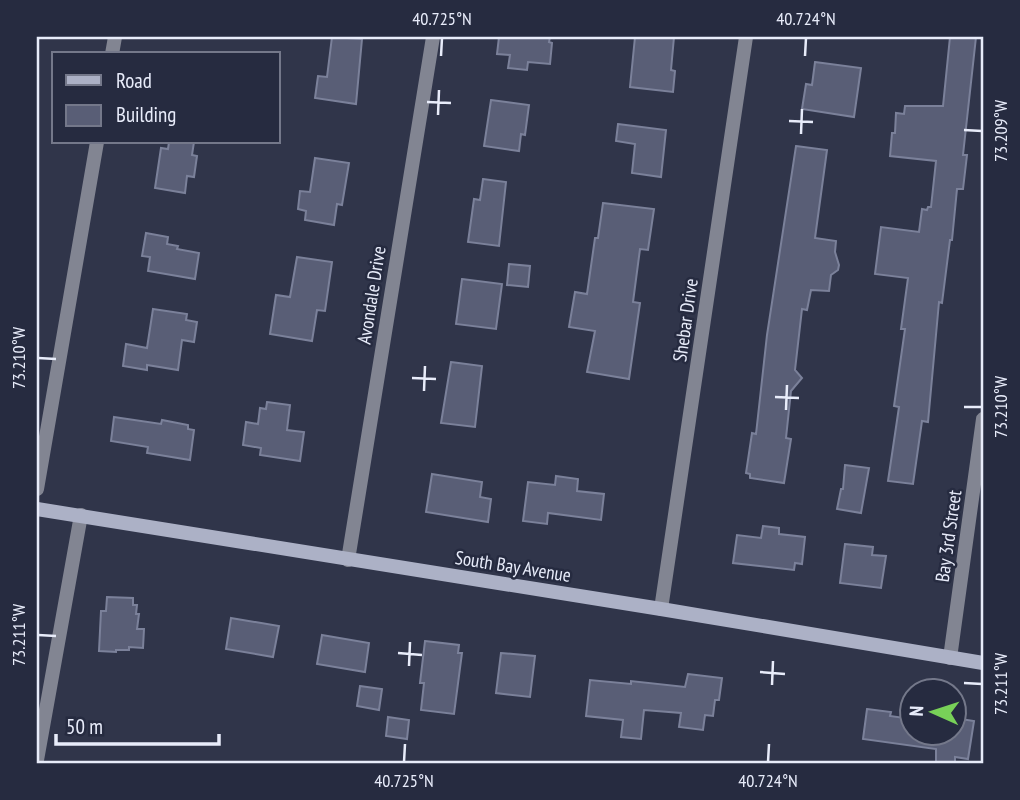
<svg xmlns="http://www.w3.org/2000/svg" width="1020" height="800" font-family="'PT Sans Narrow',sans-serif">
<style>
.building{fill:#595e76;stroke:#7b819a;stroke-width:2}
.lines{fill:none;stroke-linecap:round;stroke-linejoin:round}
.street{stroke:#828592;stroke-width:14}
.secondary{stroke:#acb1c6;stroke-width:14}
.ticks{fill:none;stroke:#e8ecfa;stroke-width:2.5}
.labels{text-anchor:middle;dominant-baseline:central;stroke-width:5;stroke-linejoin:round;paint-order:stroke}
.street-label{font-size:19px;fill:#e8ecfa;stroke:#262b40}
.neatline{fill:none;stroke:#e8ecfa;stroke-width:2.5}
.ticks-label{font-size:18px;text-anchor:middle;fill:#e8ecfa}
</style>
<rect width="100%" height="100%" fill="#30354a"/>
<path class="building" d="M332 37 362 39 356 104 315 98 318 76 327 77Z
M499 37H550L549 42 552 43 550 64 528 62 527 70 508 68 510 55 497 54Z
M635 37H674L671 70 675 71 673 92 630 87Z
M950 37H976L963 155H967L963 189H957L952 240H950L942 303 939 302 928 422 922 421 913 484 888 481 899 407 894 406 905 329H901L908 278 875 274 881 227 919 232 922 209 927 210 928 207H931L936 161 890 156 892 133H895L896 113 904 114 905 106H943Z
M815 62 861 68 854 117 802 109 806 84 812 85Z
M491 100 529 105 525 135 521 134 519 151 484 146Z
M618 124 666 130 661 177 632 173 635 144 616 141Z
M169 142H194L192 155 197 156 194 177 187 176 185 193 155 188 161 148 168 149Z
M796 146 827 150 815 238 836 241 835 252 839 265 838 270 831 275 829 291 811 290 807 310 802 309 795 370 802 378 791 391 786 438 791 439 784 483 750 478V474L746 473 752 433 756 434 767 335Z
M315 158 349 163 342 205 337 204 334 225 305 220 306 211 298 209 300 191 310 192Z
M483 179 506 182 499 246 468 242 474 199 480 200Z
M603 203 654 209 648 250 640 249 633 302 640 303 629 379 587 372 595 331 569 327 575 292 587 294 595 238H598Z
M146 233 168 237 167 244 178 246 177 249 199 253 195 279 148 271 150 257 142 256Z
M297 257 332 262 325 311 317 310 312 341 270 334 276 295 290 297Z
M509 264 530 266 528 287 507 285Z
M462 279 502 284 496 329 456 324Z
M153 309 187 314 186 320 197 322 194 342 182 340 178 370 147 365V370L123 366 126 344 147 348Z
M451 362 482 366 475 427 441 423Z
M267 402 290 405 287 430 304 432 300 461 260 455 261 448 243 445 246 422 258 424 260 408 266 409Z
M114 417 161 424 162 420 188 425V429L194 430 190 460 147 453 148 447 111 441Z
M845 465 869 468 861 513 837 509 841 489H843Z
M432 474 482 482 480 497 491 499 488 522 426 512Z
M556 476 578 479 577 491 604 494 601 520 548 513 547 524 523 521 528 482 555 485Z
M763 526 779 528V534L805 537 802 564 795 563 794 570 733 563 737 535 761 538Z
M845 544 873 547 872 555 886 556 881 588 840 583Z
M107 597 133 598V605H137L136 614H139L137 629H144L143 648 129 647V650H116V652L99 651 101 611H106Z
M231 618 279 626 273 657 226 649Z
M322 635 369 643 365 672 317 664Z
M425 641 459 645 458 653H462L454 714 421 710 424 683H420Z
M501 653 535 656 530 697 496 693Z
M688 674 722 678 719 700H715L713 716 705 715 703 730 679 727 681 713 644 710 641 739 621 737 623 720 586 716 590 680 631 684V681L685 687Z
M360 686 382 689 379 710 357 706Z
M867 709 891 712 890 716 912 719V733H954V718L974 721 968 759 955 757V763H936V749L863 739Z
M388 717 409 720 407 739 386 736Z"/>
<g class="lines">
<path class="street" d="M112 54 115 37
M37 489 97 142
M348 560 433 37
M661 609 746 37
M950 658 983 419
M37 760 81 515"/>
<path class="secondary" d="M37 509 661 609 983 663"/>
</g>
<path class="ticks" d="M441 56 442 38M805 56 806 38M427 102 451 103M438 115 439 90M789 121 813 122M964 130 982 131M801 134 802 109M38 358 56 359M412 378 436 379M424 391 425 366M775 397 799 398M964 407H982M786 410 787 385M38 635 56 636M398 653 422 655M409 666 410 642M760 672 785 674M964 683 982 684M772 685 773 661M404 762 405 744M768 762 769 744"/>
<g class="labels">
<g class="street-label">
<text transform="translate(371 295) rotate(-81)">Avondale Drive</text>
<text transform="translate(685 320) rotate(-82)">Shebar Drive</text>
<text transform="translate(948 536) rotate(-82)">Bay 3rd Street</text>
<text transform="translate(513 566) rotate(9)">South Bay Avenue</text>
</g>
</g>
<rect width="1020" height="800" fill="none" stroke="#262b40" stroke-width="77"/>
<rect x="52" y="52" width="228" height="91" fill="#262b40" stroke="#74788a" stroke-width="2"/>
<rect x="66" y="75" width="35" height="10" fill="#acb1c6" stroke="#74788a" stroke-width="2"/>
<text x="116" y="88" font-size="21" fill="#e8ecfa">Road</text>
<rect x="66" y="105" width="35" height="21" fill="#595e76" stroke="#74788a" stroke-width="2"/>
<text x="116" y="122" font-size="21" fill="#e8ecfa">Building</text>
<g transform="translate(933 712) rotate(273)"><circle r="33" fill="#262b40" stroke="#74788a" stroke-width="2"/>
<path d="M0-5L12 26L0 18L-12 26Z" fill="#78d158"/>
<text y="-10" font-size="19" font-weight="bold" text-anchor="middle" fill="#e8ecfa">N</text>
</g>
<path d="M56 734v10h163v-10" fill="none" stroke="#e8ecfa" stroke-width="3.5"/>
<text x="66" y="734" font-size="21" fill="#e8ecfa" stroke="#262b40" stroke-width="5" paint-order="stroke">50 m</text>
<rect x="38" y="38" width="944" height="724" class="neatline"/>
<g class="ticks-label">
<text x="442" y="25">40.725°N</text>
<text x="806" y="25">40.724°N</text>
<text transform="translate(1001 131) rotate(-90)" y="6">73.209°W</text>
<text transform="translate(19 358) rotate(-90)" y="6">73.210°W</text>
<text transform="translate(1001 407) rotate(-90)" y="6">73.210°W</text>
<text transform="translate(19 635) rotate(-90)" y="6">73.211°W</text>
<text transform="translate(1001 684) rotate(-90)" y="6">73.211°W</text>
<text x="404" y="787">40.725°N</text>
<text x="768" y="787">40.724°N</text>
</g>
</svg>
